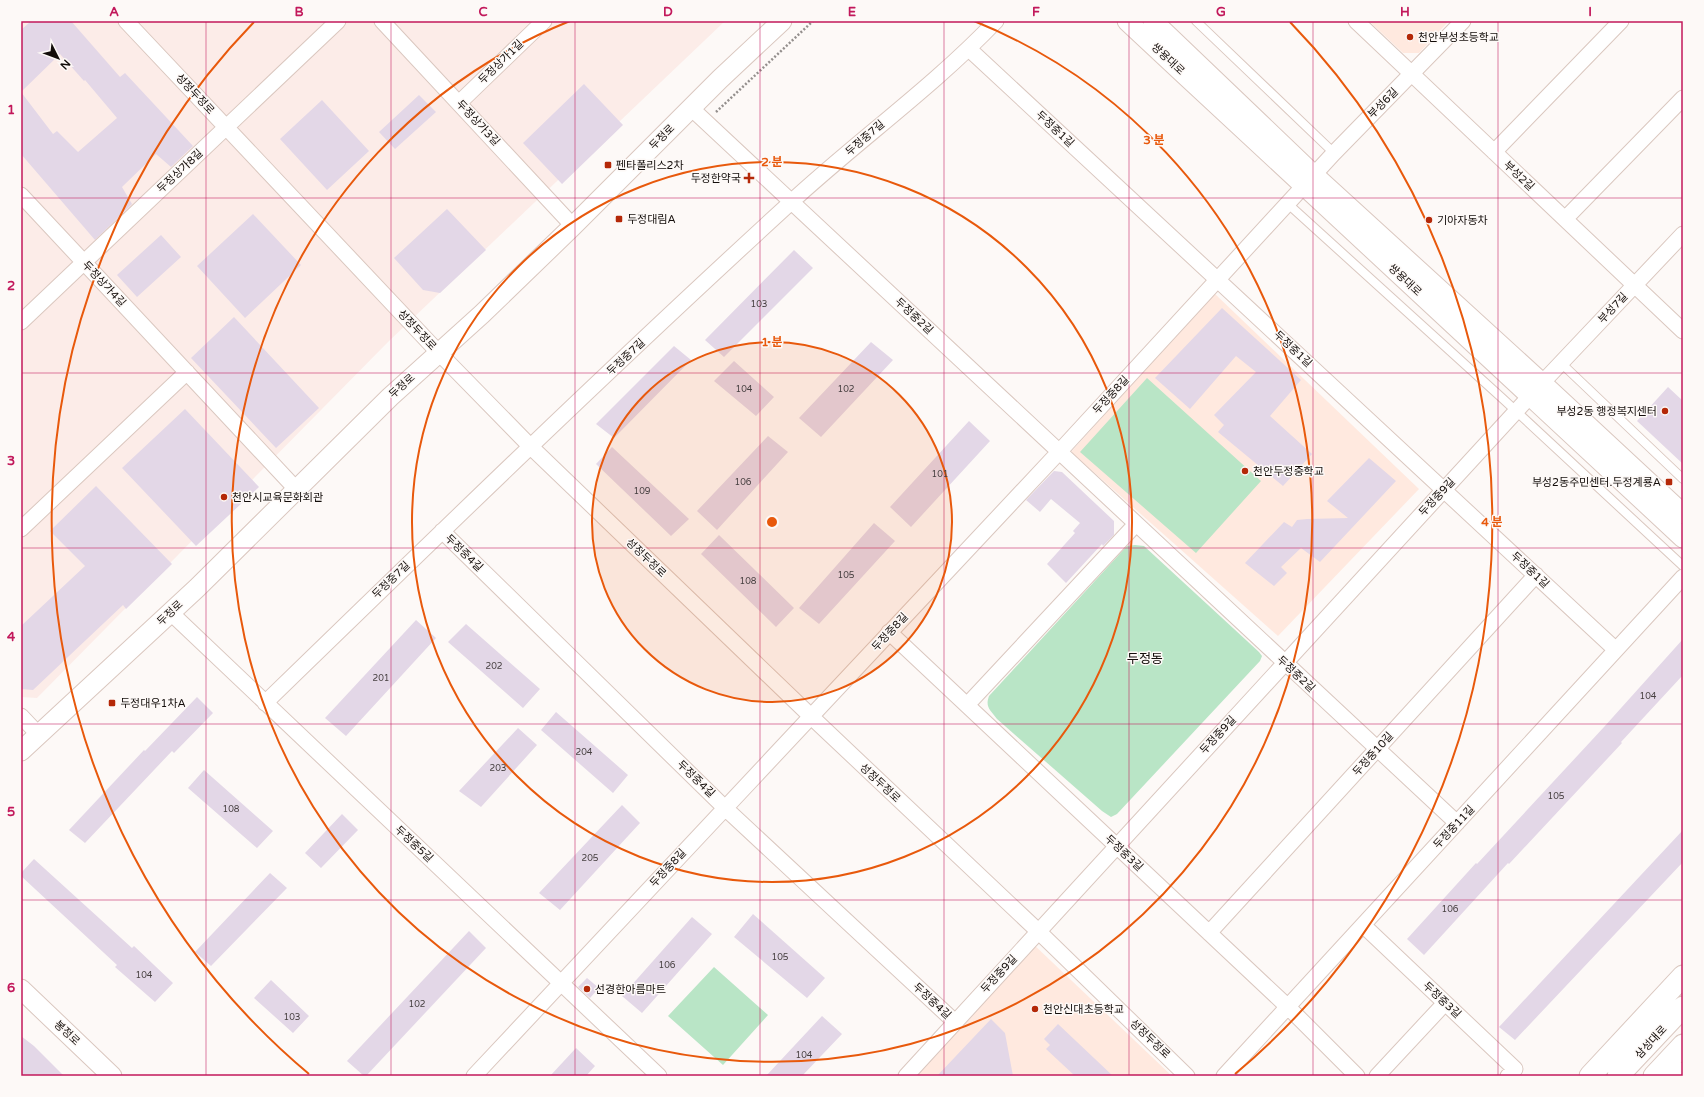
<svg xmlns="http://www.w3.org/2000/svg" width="1704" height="1097" font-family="'Varela Round','Noto Sans KR',sans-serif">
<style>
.commercial{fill:#fcece8}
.built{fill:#ffe9df}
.green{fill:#b9e5c6}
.building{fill:#e3d7e7;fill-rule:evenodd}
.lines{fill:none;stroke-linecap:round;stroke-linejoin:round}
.service-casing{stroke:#dac7bf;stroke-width:10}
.minor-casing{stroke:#dac7bf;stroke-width:17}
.tertiary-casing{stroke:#dac7bf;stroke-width:21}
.secondary-casing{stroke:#dac7bf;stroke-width:23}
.path{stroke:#948f8d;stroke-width:2.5;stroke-dasharray:2 2;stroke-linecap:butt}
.service{stroke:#fff;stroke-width:8}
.minor{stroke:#fff;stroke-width:15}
.tertiary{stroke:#fff;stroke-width:19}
.secondary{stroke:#fff;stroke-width:21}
.grid{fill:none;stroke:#c2185b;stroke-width:1;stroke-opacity:0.55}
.ring{fill:none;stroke:#e8590c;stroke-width:2}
.poi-dot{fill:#b42808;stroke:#fdf9f7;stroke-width:1.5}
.labels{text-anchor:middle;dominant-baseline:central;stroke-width:3;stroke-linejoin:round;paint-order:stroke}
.number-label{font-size:9px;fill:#474041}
.poi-label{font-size:11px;fill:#130d0a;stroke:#fdf9f7;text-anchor:start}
.street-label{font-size:11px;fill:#130d0a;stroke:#fdf9f7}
.quarter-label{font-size:13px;fill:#130d0a;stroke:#fdf9f7}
.centre{fill:#e8590c;stroke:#fdf9f7;stroke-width:2}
.ring-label{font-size:12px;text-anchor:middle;font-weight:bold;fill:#e8590c;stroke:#fdf9f7;stroke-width:3;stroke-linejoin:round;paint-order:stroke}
.neatline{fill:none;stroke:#c2185b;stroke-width:1.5}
.grid-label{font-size:13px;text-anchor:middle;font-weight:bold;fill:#c2185b}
</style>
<rect width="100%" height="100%" fill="#fdf9f7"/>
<path class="commercial" d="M21 21H725L389 341 37 698 21 697Z"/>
<path class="built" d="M1369 21H1449L1419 53H1403Z
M1214 293 1419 489 1278 636 1071 452Z
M1031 942 1172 1076H906Z"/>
<path class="green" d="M1147 378 1261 481 1196 553 1080 452Z
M1135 545 1144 546 1259 652 1262 656 1260 661 1117 814 1111 817 1102 811 997 719C990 710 985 707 989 696L1127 546Z
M714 967 768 1015 723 1065 668 1016Z"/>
<path class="building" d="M31 21H71L120 77 125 73 193 146 171 167 156 154 122 187 132 204 95 240 21 154V30ZM60 54 84 81 85 80 117 118 78 152 57 131 53 134 21 92Z
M584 84 623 125 562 184 523 143Z
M419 95 436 112 395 149 379 132Z
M322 100 369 151 327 190 280 139Z
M447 209 486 250 440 293 423 290 394 258Z
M253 214 301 265 245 318 197 266Z
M161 235 181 257 137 297 117 275Z
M794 250 813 268 724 357 705 340Z
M1222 308 1301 380 1270 416 1312 454 1283 486 1218 432 1224 425 1214 415 1256 372 1236 356 1190 409 1155 378Z
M234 317 319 408 276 448 191 358Z
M871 342 893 360 821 437 799 418Z
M674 346 691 360 614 438 596 424Z
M734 361 774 397 756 416 714 381Z
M1668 387 1683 401V464L1637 421Z
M185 409 259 487 196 546 122 468Z
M969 421 990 441 911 527 890 507Z
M768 436 788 452 717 530 697 511Z
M612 447 689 519 671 536 596 464Z
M1369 458 1396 481 1320 562 1301 548 1281 567 1287 573 1274 586 1245 563 1284 522 1292 527 1297 520 1307 519 1348 518 1327 501Z
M1054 471 1062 472 1114 521V535L1103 546 1102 544 1066 583 1047 564 1075 533 1073 531 1080 523 1051 499 1040 512 1026 500Z
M96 486 172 564 126 609 123 605 33 690 21 689V626L85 566 50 531Z
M874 523 895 541 819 624 799 608Z
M719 535 794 608 776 627 701 554Z
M416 620 436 638 346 736 325 718Z
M466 624 540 689 523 708 448 642Z
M1683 639V675L1621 742 1622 743 1509 864 1508 863 1424 955 1407 939 1476 863 1477 864 1604 727Z
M197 697 213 713 174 753 172 751 85 843 69 830 144 750 145 751Z
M556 712 628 775 613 793 541 730Z
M518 728 537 745 481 807 459 791Z
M204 770 273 831 257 848 188 788Z
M622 805 640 823 560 910 539 893Z
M342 814 358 830 321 868 305 853Z
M1683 830V862L1515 1040 1499 1027Z
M34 859 132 948 134 946 173 983 155 1002 115 967 117 965 21 876V873Z
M270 873 287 888 211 966 195 952Z
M753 914 825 978 807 998 734 937Z
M692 917 712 934 642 1013 622 996Z
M469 931 486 948 366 1076H364L347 1061Z
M587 978 599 988 590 998 578 987Z
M271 980 309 1016 293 1033 254 998Z
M822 1016 842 1034 802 1076H766Z
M991 1019 1005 1033 1013 1076H937Z
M1058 1024 1113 1076H1075L1046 1049 1050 1045 1044 1039Z
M21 1036 34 1046 64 1076H21Z
M576 1048 595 1066 586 1076H550Z"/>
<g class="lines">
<g class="service-casing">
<path id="service" d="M1196 21 1334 153
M1287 203 1502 398 1683 566
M1561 363 1683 479"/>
</g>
<g class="minor-casing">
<path id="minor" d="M126 21 439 353 530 446 819 724 1038 931 1187 1076
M382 21 573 226
M1356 21 1683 331
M969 49 1616 650
M459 103 544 21
M691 108 1457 823
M1494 152 1621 21
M21 195 296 489
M1565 219 1683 98
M21 322 338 21
M1542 383 1683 234
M21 529 187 372
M442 531 725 808 955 1022
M170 612 659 1076
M889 632 1288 1007 1357 1076
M265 703C438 535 611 367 789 204 857 141 932 88 996 21
M967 705 1136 524
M21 716 38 734
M1363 925 1515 1069 1508 1076
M1209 933 1536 575
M474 1076 1059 452 1334 153 1463 21
M906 1076 1531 395
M1224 1076 1683 577
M1377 1076 1445 1003"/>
</g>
<g class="tertiary-casing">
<path id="tertiary" d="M1127 21C1312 194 1499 365 1683 538
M1153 21 1314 175 1542 383 1683 514
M21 751 197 588 390 397 482 314 573 226 720 79 782 21
M21 989 112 1076"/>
</g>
<g class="secondary-casing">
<path id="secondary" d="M1590 1076 1683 976
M1618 1076 1683 1007
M1654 1076 1683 1045
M1680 1076 1683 1073"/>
</g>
<path class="path" d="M716 112 813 21"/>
<use href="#service" class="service"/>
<use href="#minor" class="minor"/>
<use href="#tertiary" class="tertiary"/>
<use href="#secondary" class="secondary"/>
</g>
<path class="grid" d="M206 21V1076M391 21V1076M575 21V1076M760 21V1076M944 21V1076M1129 21V1076M1313 21V1076M1498 21V1076M21 198H1683M21 373H1683M21 548H1683M21 724H1683M21 900H1683"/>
<circle cx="772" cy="522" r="180" fill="#e8590c" fill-opacity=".12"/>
<g class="ring">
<circle cx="772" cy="522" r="180"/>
<circle cx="772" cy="522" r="360"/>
<path d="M974 21A540 540 0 1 1 570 21"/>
<path d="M309 1074A720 720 0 0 1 254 22M1290 22A720 720 0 0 1 1235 1074"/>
</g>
<g class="poi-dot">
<circle cx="1410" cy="37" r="4"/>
<rect x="604" y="161" width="8" height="8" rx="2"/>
<path d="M747 172h4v4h4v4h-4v4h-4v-4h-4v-4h4z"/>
<rect x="615" y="215" width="8" height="8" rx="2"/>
<circle cx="1429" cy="220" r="4"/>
<circle cx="1665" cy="411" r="4"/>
<circle cx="1245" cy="471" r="4"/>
<rect x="1665" y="478" width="8" height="8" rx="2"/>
<circle cx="224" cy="497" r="4"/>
<rect x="108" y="699" width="8" height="8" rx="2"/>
<circle cx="587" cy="989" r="4"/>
<circle cx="1035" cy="1009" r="4"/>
</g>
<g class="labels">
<g class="number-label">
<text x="759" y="304">103</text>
<text x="744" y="389">104</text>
<text x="846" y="389">102</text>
<text x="940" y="474">101</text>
<text x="743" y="482">106</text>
<text x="642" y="491">109</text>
<text x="846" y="575">105</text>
<text x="748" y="581">108</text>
<text x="494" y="666">202</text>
<text x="381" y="678">201</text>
<text x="1648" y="696">104</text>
<text x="584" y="752">204</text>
<text x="498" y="768">203</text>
<text x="1556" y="796">105</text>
<text x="231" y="809">108</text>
<text x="590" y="858">205</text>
<text x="1450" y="909">106</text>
<text x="780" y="957">105</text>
<text x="667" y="965">106</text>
<text x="144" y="975">104</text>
<text x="417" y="1004">102</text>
<text x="292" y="1017">103</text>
<text x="804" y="1055">104</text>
</g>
<g class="poi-label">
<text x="1418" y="37">천안부성초등학교</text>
<text x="616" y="165">펜타폴리스2차</text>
<text x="741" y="178" text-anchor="end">두정한약국</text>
<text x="627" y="219">두정대림A</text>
<text x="1437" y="220">기아자동차</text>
<text x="1657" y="411" text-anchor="end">부성2동 행정복지센터</text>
<text x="1253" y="471">천안두정중학교</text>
<text x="1661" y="482" text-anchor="end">부성2동주민센터.두정계룡A</text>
<text x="232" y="497">천안시교육문화회관</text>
<text x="120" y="703">두정대우1차A</text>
<text x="595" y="989">선경한아름마트</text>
<text x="1043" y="1009">천안신대초등학교</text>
</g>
<g class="street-label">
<text transform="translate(1168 59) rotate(43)">쌍용대로</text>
<text transform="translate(501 62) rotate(-44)">두정상가1길</text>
<text transform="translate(195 94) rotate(47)">성정두정로</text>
<text transform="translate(1383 103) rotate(-45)">부성6길</text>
<text transform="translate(478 123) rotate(47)">두정상가3길</text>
<text transform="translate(1055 129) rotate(43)">두정중1길</text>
<text transform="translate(662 137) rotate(-45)">두정로</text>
<text transform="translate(865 138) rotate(-41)">두정중7길</text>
<text transform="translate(180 171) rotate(-43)">두정상가8길</text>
<text transform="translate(1519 176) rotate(43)">부성2길</text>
<text transform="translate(1405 280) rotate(43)">쌍용대로</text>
<text transform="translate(104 284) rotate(47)">두정상가4길</text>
<text transform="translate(1613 308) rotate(-47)">부성7길</text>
<text transform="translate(914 316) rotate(43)">두정중2길</text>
<text transform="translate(417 330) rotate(47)">성정두정로</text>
<text transform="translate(1293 349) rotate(43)">두정중1길</text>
<text transform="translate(626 357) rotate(-43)">두정중7길</text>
<text transform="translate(402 386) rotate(-42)">두정로</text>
<text transform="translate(1111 395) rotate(-47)">두정중8길</text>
<text transform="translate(1437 497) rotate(-47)">두정중9길</text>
<text transform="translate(464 553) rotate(44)">두정중4길</text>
<text transform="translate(646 558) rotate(44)">성정두정로</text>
<text transform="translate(1530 570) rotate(43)">두정중1길</text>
<text transform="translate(391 580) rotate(-44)">두정중7길</text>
<text transform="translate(170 613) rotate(-43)">두정로</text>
<text transform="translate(890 632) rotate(-47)">두정중8길</text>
<text transform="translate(1296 674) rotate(43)">두정중2길</text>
<text transform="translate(1218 735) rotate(-47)">두정중9길</text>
<text transform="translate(1373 754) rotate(-48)">두정중10길</text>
<text transform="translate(696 779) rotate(44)">두정중4길</text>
<text transform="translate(880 783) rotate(43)">성정두정로</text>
<text transform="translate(1454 827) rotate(-47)">두정중11길</text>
<text transform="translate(414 844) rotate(43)">두정중5길</text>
<text transform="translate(1124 853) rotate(43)">두정중3길</text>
<text transform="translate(668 868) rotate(-47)">두정중8길</text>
<text transform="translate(999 974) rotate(-47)">두정중9길</text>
<text transform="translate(1442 1000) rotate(43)">두정중3길</text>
<text transform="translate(932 1001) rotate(43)">두정중4길</text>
<text transform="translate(67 1033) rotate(43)">봉정로</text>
<text transform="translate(1150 1039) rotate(44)">성정두정로</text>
<text transform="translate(1651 1042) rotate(-47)">삼성대로</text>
</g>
<g class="quarter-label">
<text x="1145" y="659">두정동</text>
</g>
</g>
<circle cx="772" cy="522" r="6" class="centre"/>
<g class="ring-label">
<text x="1154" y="144">3 분</text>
<text x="772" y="166">2 분</text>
<text x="772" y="346">1 분</text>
<text x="1492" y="526">4 분</text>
</g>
<rect width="1704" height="1097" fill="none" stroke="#fdf9f7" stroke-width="44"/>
<g transform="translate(58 58) rotate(132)" stroke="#fdf9f7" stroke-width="3" paint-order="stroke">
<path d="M0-3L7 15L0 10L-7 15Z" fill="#130d0a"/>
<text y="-6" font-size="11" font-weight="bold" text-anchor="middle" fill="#130d0a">N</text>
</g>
<rect x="22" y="22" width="1660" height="1053" class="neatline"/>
<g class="grid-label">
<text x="114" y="16">A</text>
<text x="299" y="16">B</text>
<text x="483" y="16">C</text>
<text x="668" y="16">D</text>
<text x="852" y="16">E</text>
<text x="1036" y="16">F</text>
<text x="1221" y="16">G</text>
<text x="1405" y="16">H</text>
<text x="1590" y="16">I</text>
<text x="11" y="114">1</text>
<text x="11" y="290">2</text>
<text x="11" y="465">3</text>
<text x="11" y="641">4</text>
<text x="11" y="816">5</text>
<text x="11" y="992">6</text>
</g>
</svg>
